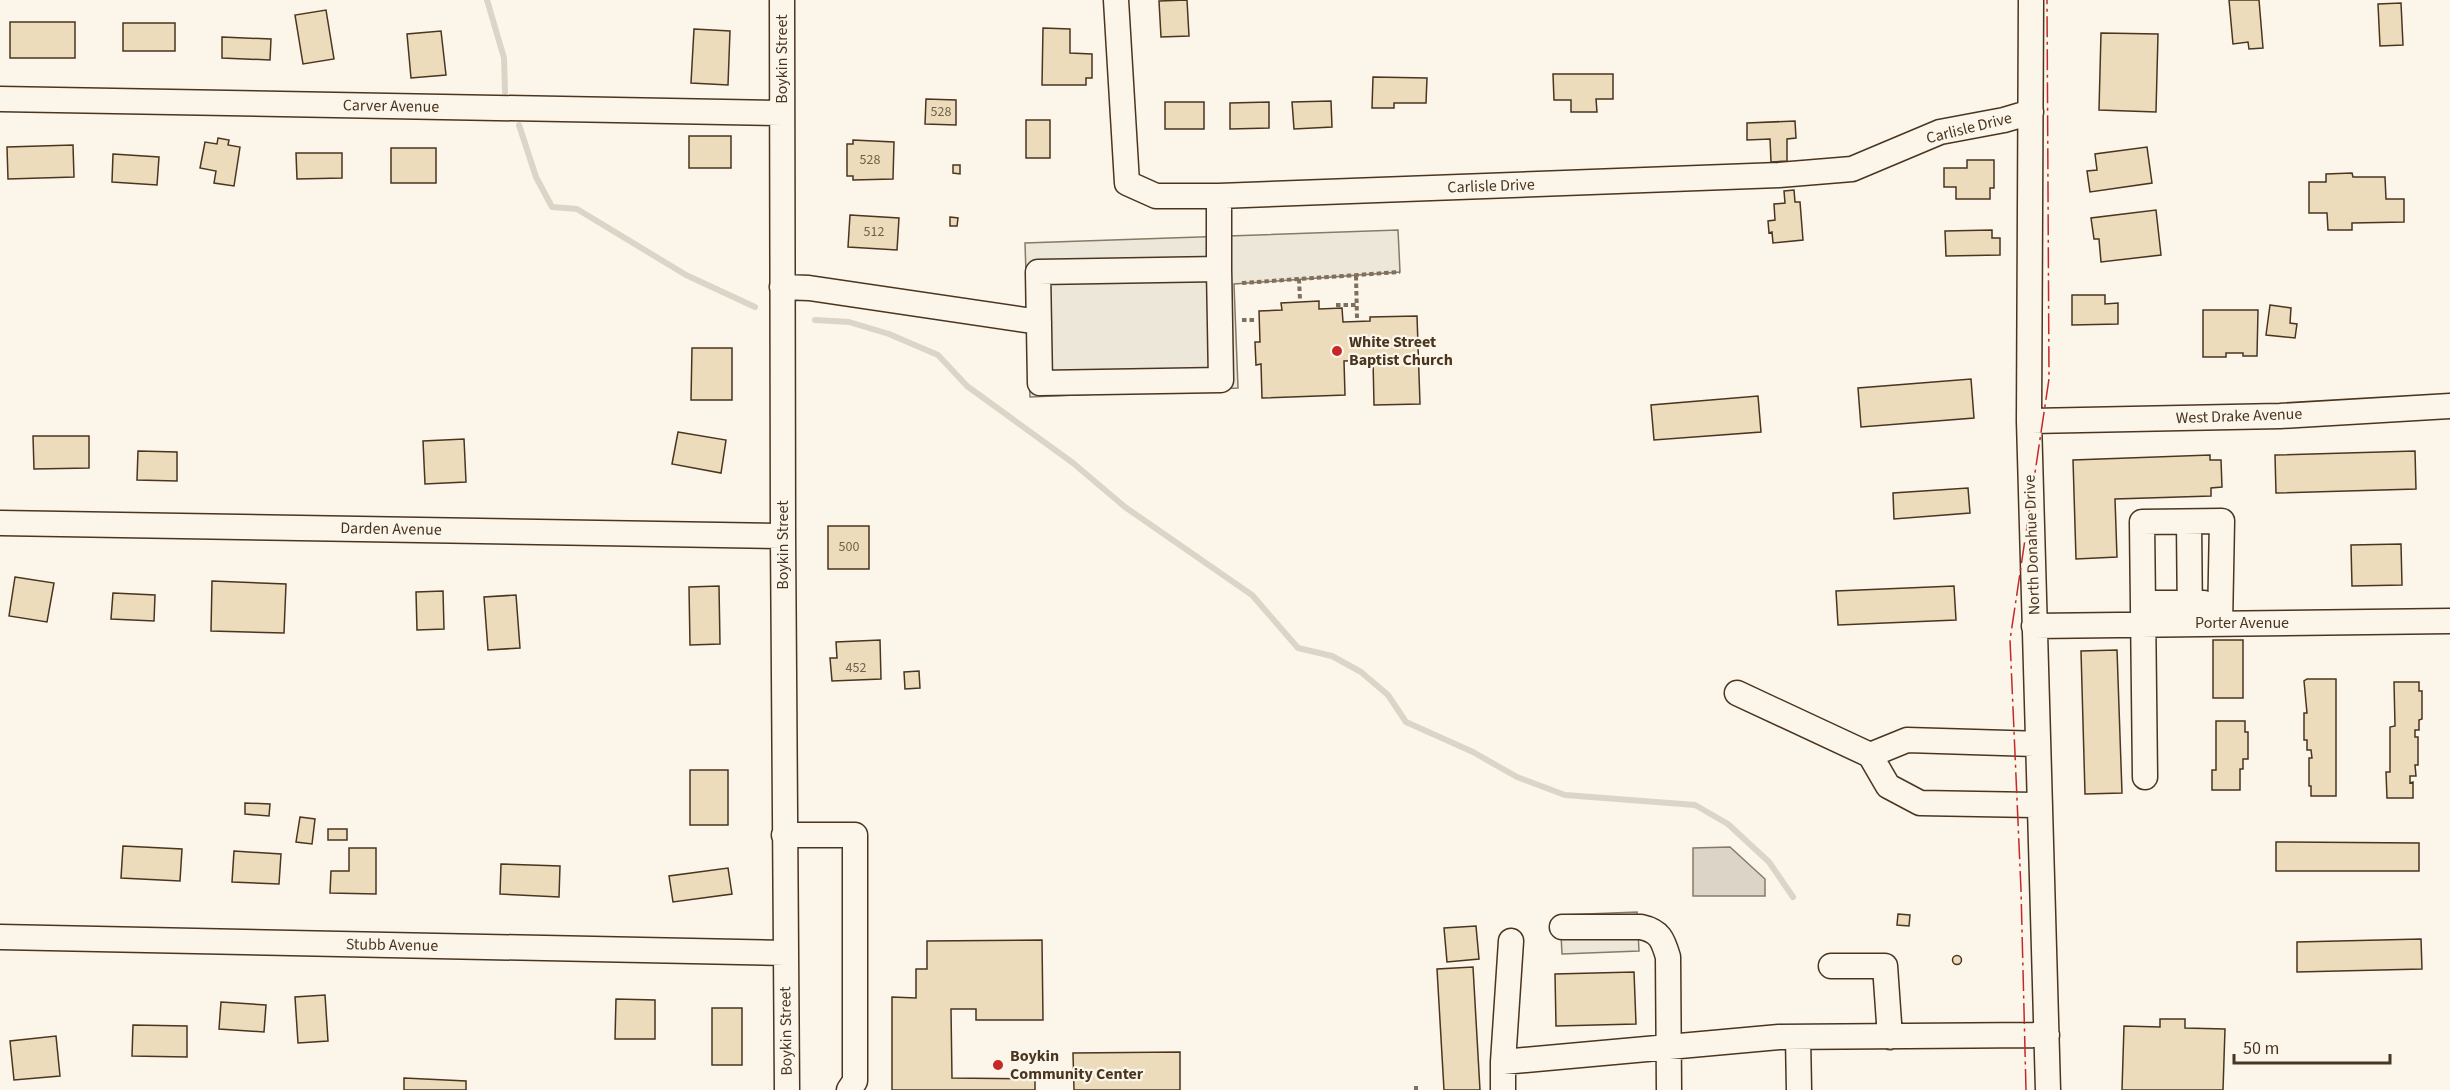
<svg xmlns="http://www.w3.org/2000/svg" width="2450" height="1090" font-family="'Source Sans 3',sans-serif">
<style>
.parking{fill:#ede7d9;stroke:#887966;stroke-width:1.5}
.water{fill:#dcd4c6;stroke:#887966;stroke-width:1.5}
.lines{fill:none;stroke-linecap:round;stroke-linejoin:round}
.stream{stroke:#dcd4c6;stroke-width:6}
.building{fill:#ecdcbc;stroke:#4a3520;stroke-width:1.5}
.minor-casing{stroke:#4a3520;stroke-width:27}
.path{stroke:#7f6f5c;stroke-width:4;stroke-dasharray:4.5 3;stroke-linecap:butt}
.minor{stroke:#fbf6e9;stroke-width:24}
.power{stroke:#c62828;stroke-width:1.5;stroke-dasharray:21 4.5 3 4.5;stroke-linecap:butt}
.poi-dot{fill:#c62828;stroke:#fbf6e9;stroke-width:2}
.labels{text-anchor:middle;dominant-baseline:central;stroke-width:4.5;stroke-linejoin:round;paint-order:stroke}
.number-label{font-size:14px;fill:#725f47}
.street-label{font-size:16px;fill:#4a3520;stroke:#fbf6e9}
.poi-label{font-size:16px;font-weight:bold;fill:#4a3520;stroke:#fbf6e9;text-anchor:start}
</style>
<rect width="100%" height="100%" fill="#fbf6e9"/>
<path class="parking" d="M1398 230 1400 272 1234 284 1238 388 1030 397 1025 243Z
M1637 912 1639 951 1562 954 1560 915Z"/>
<path class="water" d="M1730 847 1765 879V896H1693V848Z"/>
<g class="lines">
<path class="stream" d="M487 0 504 58 505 92
M519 125 536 177 552 207 577 209 686 275 755 307
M815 320 849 322 889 334 938 355 967 386 1073 463 1125 507 1252 595 1298 648 1332 656 1361 672 1388 695 1406 722 1473 752 1517 777 1565 795 1695 805 1728 824 1769 862 1793 897"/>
</g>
<path class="building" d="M1187 0 1189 36 1161 37 1159 1Z
M2229 0H2259L2263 48 2249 49 2248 42 2233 44Z
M2401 3 2403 45 2380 46 2378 4Z
M326 10 334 59 303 64 295 15Z
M10 22H75V58H10Z
M123 23H175V51H123Z
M1043 28 1070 29V53L1092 54V78H1086V85H1042Z
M694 29 730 31 728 85 691 83Z
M441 31 446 75 411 78 407 34Z
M2101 33 2158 34 2156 112 2099 110Z
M222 37 271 39 270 60 222 58Z
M1553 74H1613V99H1596L1597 112H1571V100H1554Z
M1373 77 1427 78 1426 103H1394V108H1372Z
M926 99 956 100V125L925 124Z
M1331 101 1332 127 1294 129 1292 102Z
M1165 102H1204V129H1165Z
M1269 102V128L1230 129V103Z
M1026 120H1050V158H1026Z
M1795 121 1796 138 1787 139V161L1771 162 1770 139 1747 140V123Z
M689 136H731V168H689Z
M218 138 229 140 228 145 240 147 234 186 214 183 216 171 200 168 205 142 217 144Z
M853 140 894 142 893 179 853 180V176H847V144H853Z
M73 145 74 177 8 179 7 147Z
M2147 147 2152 183 2090 192 2087 171 2097 170 2095 154Z
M391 148H436V183H391Z
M296 153H342V178L297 179Z
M113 154 159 157 157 185 112 182Z
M1967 160H1994V188H1990V199H1956V187H1944V168H1967Z
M953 165H960V174L953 173Z
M2352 173 2353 177H2385L2386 199H2404V222L2352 223V230H2328L2327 213H2309V182H2326V174Z
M1794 190 1795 202H1800L1803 240 1773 243 1772 232 1769 233 1768 221 1775 220 1774 204 1785 203 1784 191Z
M2156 210 2161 255 2101 262 2099 239H2094L2091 218Z
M850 215 899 218 897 250 848 247Z
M950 217 958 218 957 226H950Z
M1992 230V238H2000V255L1946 256 1945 231Z
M2072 295H2105V304L2118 303V324L2072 325Z
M1319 301V309L1342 308 1343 322 1370 321V317L1417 316 1420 404 1374 405 1373 360 1344 361 1345 395 1262 398 1261 364 1256 365 1255 342H1260L1259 311 1282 310 1281 303Z
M2270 305 2291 308 2290 323 2297 324 2295 338 2266 335Z
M2203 310H2258L2257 356H2243V353H2226V357H2203Z
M692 348H732V400H691Z
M1971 379 1974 418 1861 427 1858 388Z
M1758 396 1761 432 1654 440 1651 405Z
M678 432 726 440 721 473 672 464Z
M33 436H89V468L34 469Z
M464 439 466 482 425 484 423 441Z
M138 451 177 452V481L137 480Z
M2415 451 2416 489 2276 493 2275 455Z
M2210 455V460H2221L2222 487 2211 488V496L2115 499 2117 557 2076 559 2073 460Z
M1968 488 1970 513 1894 519 1893 493Z
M828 526H869V569H828Z
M2401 544 2402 585 2352 586 2351 545Z
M15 577 54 583 47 622 9 616Z
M212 581 286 584 284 633 211 631Z
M719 586 720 644 690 645 689 587Z
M1954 586 1956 620 1838 625 1836 591Z
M443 591 444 629 417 630 416 592Z
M113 593 155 595 154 621 111 619Z
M516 595 520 648 488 650 484 597Z
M880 640 881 679 832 681 830 658H837L836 642Z
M2213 640H2243V698H2213Z
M2117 650 2122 793 2085 794 2081 651Z
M919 671 920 688 905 689 904 672Z
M2307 679H2336V796H2311V786H2309V758H2312L2311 750H2307V740H2304V713H2307L2304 681Z
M2394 682H2419V691H2422V719L2419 720V730H2415V737H2418V765H2415L2416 776H2410V783L2413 782V798H2387L2386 772H2390V727L2395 726Z
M2216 721H2245V732H2248V759H2243V769H2240V790H2212V770H2216Z
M690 770H728V825H690Z
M245 803 270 804 269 816 245 814Z
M300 817 315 819 312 844 296 842Z
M328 829H347V840H328Z
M2276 842 2419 843V871H2276Z
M123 846 182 849 180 881 121 878Z
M349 848H376V894L330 893 331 871H349Z
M234 851 281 854 279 884 232 882Z
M501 864 560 866 559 897 500 894Z
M728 868 732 894 673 902 669 876Z
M1898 914 1910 915 1909 926 1897 925Z
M1476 926 1479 959 1447 962 1444 928Z
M2421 939 2422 969 2297 972V942Z
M1042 940 1043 1020H976V1009H951L952 1078 1035 1079V1090H892V997L916 998V969H927V941Z
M1952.5 960a4.5 4.5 0 1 1 9 0a4.5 4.5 0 1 1-9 0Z
M1473 967 1480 1090H1444L1437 969Z
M1634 972 1636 1024 1556 1026 1555 974Z
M325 995 328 1041 298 1043 295 997Z
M616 999 655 1000V1039H615Z
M221 1002 266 1005 264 1032 219 1029Z
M712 1008H742V1065H712Z
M2160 1019H2185V1028L2225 1029 2223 1090H2122L2124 1026 2160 1027Z
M133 1025 187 1026V1057L132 1056Z
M56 1036 60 1076 14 1080 10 1041Z
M1180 1052V1090H1074L1073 1053Z
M404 1078 466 1081V1090H404Z"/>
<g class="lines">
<g class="minor-casing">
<path id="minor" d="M782 0 783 536 787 1090
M1116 0 1127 183 1156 196H1219L1779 175 1852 169 1940 132 2004 120 2031 112
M2031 0 2029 421 2048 1090
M0 99 782 113
M1219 269 1221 380 1040 383 1038 272Z
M1219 269V196
M782 287 809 288 1039 322
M2029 421 2280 416 2450 406
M2189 522 2190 624
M0 523 783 536
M2143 603H2204
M2034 626 2450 621
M1737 693 1870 755 1907 740 2038 744
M1870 755 1888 786 1920 803 2040 805
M2145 777 2142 522 2222 521 2220 624
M784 835H855V1081L849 1090
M1562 927H1641C1660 931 1663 940 1668 957L1669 1090
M0 937 785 953
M1831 966H1885L1890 1037
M1798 1037 1799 1090
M1503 1062 1779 1037 2047 1035
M1503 1090V1062L1511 941"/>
</g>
<path class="path" d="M1356 276 1357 318
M1299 279 1300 300
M1242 283 1400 272
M1336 305H1357
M1242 320H1256
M1416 1086V1090"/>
<use href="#minor" class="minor"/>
<path class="power" d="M2026 1090 2021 890 2010 640 2049 379 2047 0"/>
</g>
<g class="poi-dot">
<circle cx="1337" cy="351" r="6"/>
<circle cx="998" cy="1065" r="6"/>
</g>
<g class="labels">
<g class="number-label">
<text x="941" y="112">528</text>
<text x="870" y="160">528</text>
<text x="874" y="232">512</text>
<text x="849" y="547">500</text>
<text x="856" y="668">452</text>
</g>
<g class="street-label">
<text transform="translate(782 59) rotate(-90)">Boykin Street</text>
<text transform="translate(391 106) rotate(1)">Carver Avenue</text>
<text transform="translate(1969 128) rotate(-14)">Carlisle Drive</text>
<text transform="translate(1491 186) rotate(-2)">Carlisle Drive</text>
<text transform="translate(2239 416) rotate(-2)">West Drake Avenue</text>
<text transform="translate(391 529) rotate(1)">Darden Avenue</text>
<text transform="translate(783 545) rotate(-90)">Boykin Street</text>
<text transform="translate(2032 545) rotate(-92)">North Donahue Drive</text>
<text x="2242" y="623">Porter Avenue</text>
<text transform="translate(392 945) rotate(1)">Stubb Avenue</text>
<text transform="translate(786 1031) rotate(-91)">Boykin Street</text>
</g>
<g class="poi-label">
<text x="1349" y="342">White Street<tspan x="1349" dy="18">Baptist Church</tspan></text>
<text x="1010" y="1056">Boykin<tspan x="1010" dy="18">Community Center</tspan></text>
</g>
</g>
<path d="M2234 1054v9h156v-9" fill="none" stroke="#4a3520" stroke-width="3"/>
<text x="2243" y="1054" font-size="18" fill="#4a3520" stroke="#fbf6e9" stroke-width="4.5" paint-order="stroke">50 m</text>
</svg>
